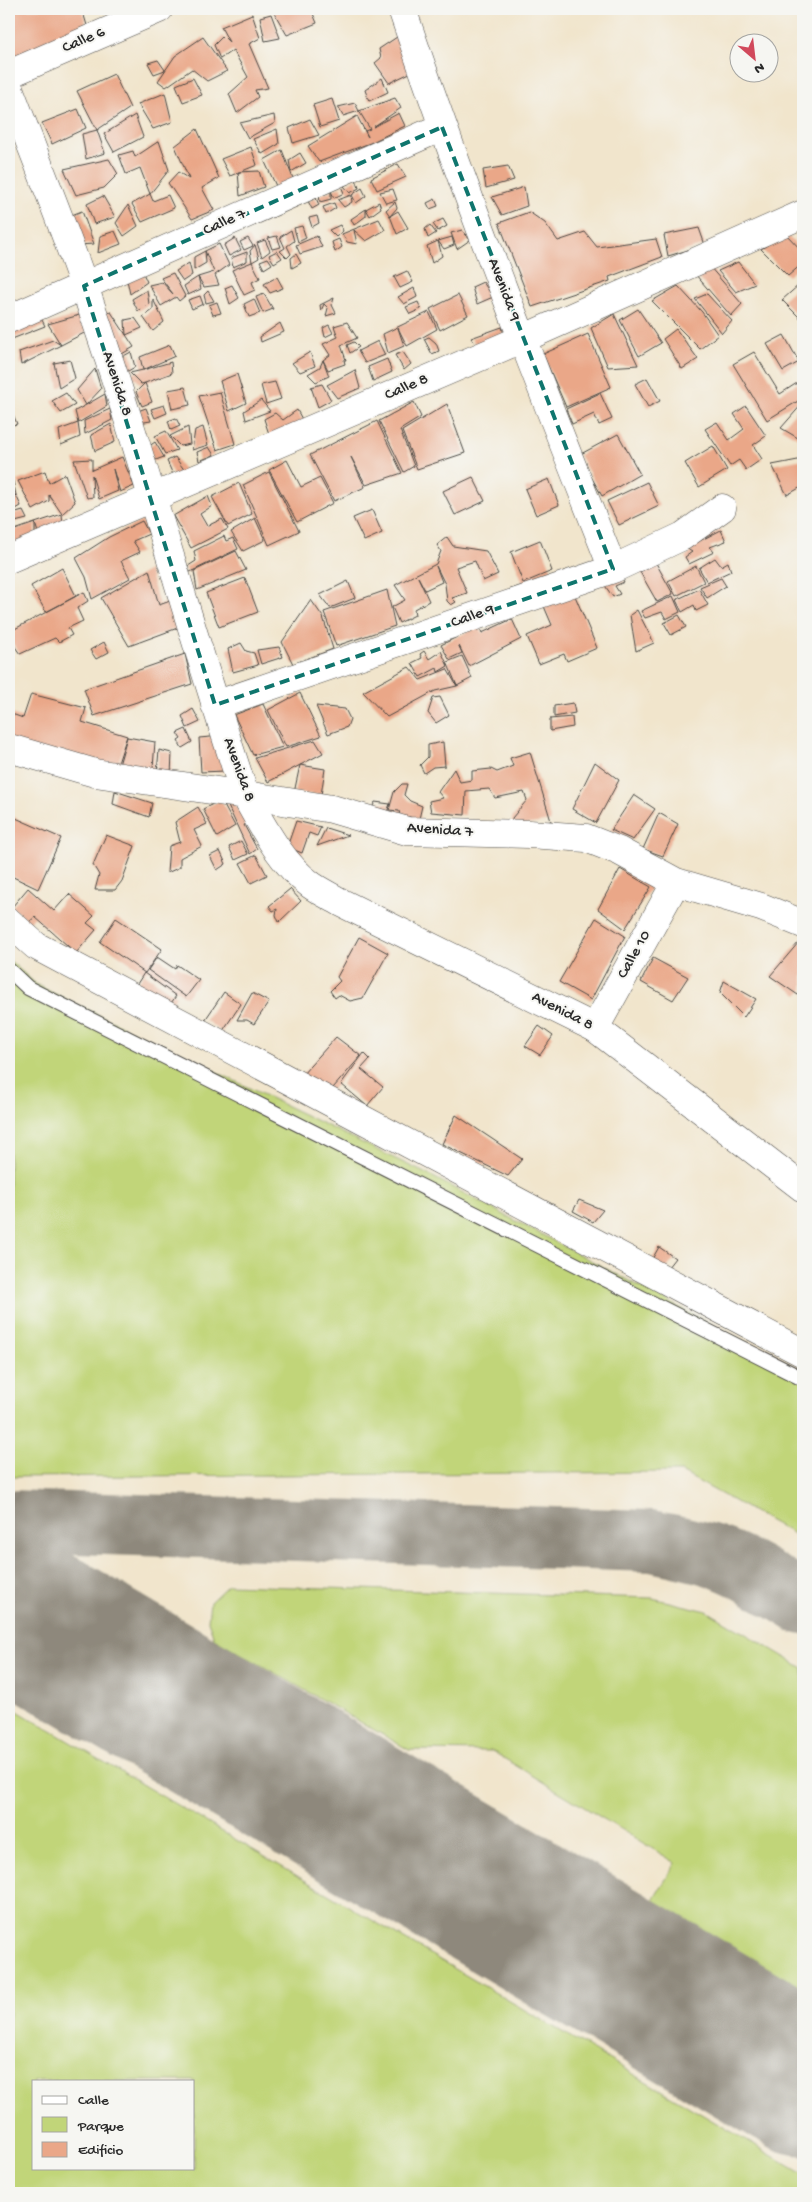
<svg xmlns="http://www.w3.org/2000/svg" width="812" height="2202" font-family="'Gochi Hand',sans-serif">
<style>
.green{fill:#c1d579;stroke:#768052;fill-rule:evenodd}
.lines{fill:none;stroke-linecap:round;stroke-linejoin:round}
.taxiway{stroke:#8e887c;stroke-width:62}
.runway{stroke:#8e887c;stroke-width:155}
.building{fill:#eaa788}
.service-casing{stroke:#494743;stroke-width:16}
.minor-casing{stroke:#494743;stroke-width:29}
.tertiary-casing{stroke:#494743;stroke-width:29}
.service{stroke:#fff;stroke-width:14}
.minor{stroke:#fff;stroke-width:28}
.tertiary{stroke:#fff;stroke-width:28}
.marked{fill:none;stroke:#0f766e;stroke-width:4;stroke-dasharray:10 6;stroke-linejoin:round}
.labels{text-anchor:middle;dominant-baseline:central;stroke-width:4;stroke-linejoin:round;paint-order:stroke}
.street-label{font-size:16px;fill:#2b2b2b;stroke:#f6f6f2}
</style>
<rect width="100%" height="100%" fill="#f6f6f2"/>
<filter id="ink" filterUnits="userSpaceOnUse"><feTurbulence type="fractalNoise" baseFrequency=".02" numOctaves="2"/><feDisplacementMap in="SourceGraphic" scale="10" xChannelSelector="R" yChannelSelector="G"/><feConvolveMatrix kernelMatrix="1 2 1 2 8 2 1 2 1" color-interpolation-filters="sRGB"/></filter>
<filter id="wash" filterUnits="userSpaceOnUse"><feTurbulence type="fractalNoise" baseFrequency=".0096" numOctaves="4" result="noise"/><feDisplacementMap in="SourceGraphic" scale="20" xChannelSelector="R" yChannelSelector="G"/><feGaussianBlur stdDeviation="1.12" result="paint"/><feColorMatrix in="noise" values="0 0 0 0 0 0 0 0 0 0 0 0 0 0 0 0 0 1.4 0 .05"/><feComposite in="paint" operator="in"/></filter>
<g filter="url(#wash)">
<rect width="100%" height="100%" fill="#f1e5cc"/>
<path class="green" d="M9 960 37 985 435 1178 803 1373V1539L681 1472 9 1477Z
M228 1585 652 1598 707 1611 803 1668V1990L653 1900 676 1863 492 1751 409 1750 214 1638 208 1621 210 1602Z
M9 1706 803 2174V2193H9ZM34 2081H194V2168H34Z"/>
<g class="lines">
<path class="taxiway" d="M9 1521 651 1541C675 1546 700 1550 722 1559 751 1570 777 1588 803 1604"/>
<path class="runway" d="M9 1606 803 2078"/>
</g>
<g id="blocks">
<path class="building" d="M9 9H82L89 32 9 63Z
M272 9H311L317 23 287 35Z
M252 14 260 38 249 44 268 88 255 90 258 97 237 113 229 94 248 77 233 50 220 59 214 45 223 36 229 42 221 27Z
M271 14 280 38 265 41 260 17Z
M400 35 416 70 389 83 375 63 381 58 379 49Z
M203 37 227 71 207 81 192 69 166 87 158 81 175 56Z
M158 60 165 70 154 74 148 63Z
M114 74 130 108 97 130 105 153 86 159 82 134 97 130 77 91Z
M193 78 202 95 183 102 176 85Z
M382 78 388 92 369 101 365 90Z
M165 93 172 122 153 129 138 104Z
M395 98 401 108 373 127 399 113 405 126 370 143 319 162 308 146 357 116 368 137 365 131 370 129 359 111 343 116 338 107 355 103 359 111Z
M332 99 339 121 320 127 313 105Z
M78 109 86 128 52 144 42 123Z
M135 115 143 137 114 152 104 134Z
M274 115 275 123 248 138 240 123Z
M310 119 319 135 293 143 289 128Z
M197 129 219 178 202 188 214 210 192 219 168 183 178 172 189 179 175 146Z
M277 129 279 144 262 154 253 139Z
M159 141 169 170 150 194 140 168 126 174 119 155 133 151 135 157Z
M251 147 257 165 230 176 221 159Z
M282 150 294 181 276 186 264 160Z
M300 153 306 163 291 172 289 160Z
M109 159 118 174 104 188 76 195 64 169Z
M398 164 406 177 377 190 371 178Z
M508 166 514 180 486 188 483 170Z
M259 171 264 187 240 196 238 172Z
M356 179 359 188 350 193 344 186Z
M341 186 344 193 334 198 331 191Z
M524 187 527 206 502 215 492 197Z
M362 188 366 196 356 203 352 195Z
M393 189 397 200 386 203 380 192Z
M331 191V199L320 202 319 195Z
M150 194 153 201 168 195 174 208 142 222 132 204Z
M351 195 352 202 344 207 338 200Z
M103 196 115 217 94 224 87 204Z
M316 198 319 205 312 209 308 201Z
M435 199 438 206 430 209 427 203Z
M379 202 381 208 370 216 366 209Z
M395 202 397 208 390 216 386 210Z
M334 203 336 208 326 214 323 207Z
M128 205 138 226 124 236 116 223Z
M366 209V216L354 225 351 219Z
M82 211 94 244 78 245 69 216Z
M398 211 408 228 397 234 390 216Z
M529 212 545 223 558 241 585 232 597 247 656 239 662 257 609 277 610 281 532 307 499 223Z
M317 216 319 223 312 227 309 218Z
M379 219 385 230 366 241 354 230 357 244 347 242 342 234Z
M443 219 447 226 438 231 433 224Z
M340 225 343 231 336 237 329 230Z
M430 225 436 233 428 238 425 229Z
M302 226 306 238 298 242 294 228Z
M699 228 705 245 668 256 664 235Z
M291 230 294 241 287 246 291 254 287 258 280 251 285 248 280 237Z
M462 230 470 240 457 249 451 233Z
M115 231 121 244 98 253 100 236Z
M786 234 803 252V263L788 276 761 249Z
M277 236 281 247 272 249 268 238Z
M317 236 322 247 300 254 296 245Z
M452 237 454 245 444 249 438 241Z
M235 238 241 250 229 256 224 245Z
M248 238 253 246 244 250 240 242Z
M339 239 342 247 335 252 332 242Z
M265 240 270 251 262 257 257 243Z
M438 241 442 256 432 263 427 246Z
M219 244 229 265 215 275 219 285 204 287 198 277 214 272 205 251Z
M255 245 259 258 252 262 250 251Z
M205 251 206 263 194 270V257Z
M277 251 282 258 274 263 269 255Z
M247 252V261L233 267 231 258Z
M296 254 301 263 292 268 291 258Z
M268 258 272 264 264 269 260 261Z
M252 262 260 278 252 282 255 290 244 295 232 270Z
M738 262 755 284 736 292 718 271Z
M189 263 192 275 183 281 176 271Z
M709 266 742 304 731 316 695 274Z
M407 271 413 282 400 288 394 277Z
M143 273 147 282 130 294 127 280Z
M173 273 185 296 179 301 176 297 161 306 149 285 162 282 173 294 161 278Z
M198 277 201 289 188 295 184 286Z
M277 277 283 288 270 293 264 284Z
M483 282 493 297 477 304 472 287Z
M800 284 803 288V321L782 300Z
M232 285 239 298 230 304 225 288Z
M678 286 702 312 718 335 700 349 652 301Z
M414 288 417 297 404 304 398 297Z
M147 290 149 304 138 311 132 299Z
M208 291 214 301 206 303 204 295Z
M264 294 273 309 263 313 256 297Z
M707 294 732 321 722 333 695 299Z
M458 295 468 315 440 330 430 309Z
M200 296 203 304 192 309 188 300Z
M334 298 332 305 336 313 326 316 328 308 324 304 321 311 320 305Z
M153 299 164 322 153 331 143 317 153 309Z
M254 299 260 313 249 317 244 304Z
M217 302 221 313 213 315 209 305Z
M418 302 421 309 410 314 406 307Z
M638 309 661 343 639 356 620 320Z
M111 312 134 347 113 359 95 314Z
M429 312 437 329 407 346 398 328 404 346 388 353 383 334Z
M83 314 88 331 61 345 48 324Z
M614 314 638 365 608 367 591 328Z
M40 316 45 326 12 339 9 335V331Z
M135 318 142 328 126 335 125 320Z
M347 322 357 338 341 345 346 360H344L345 364 328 370 323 360 329 376 316 382 308 374 320 367 323 360 330 355 323 344 338 337 334 326Z
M280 323 284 332 261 342 260 337Z
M329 325 333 333 325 337 323 328Z
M502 327 504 334 477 346 471 338Z
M676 329 698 359 682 369 663 339Z
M588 334 611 387 566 407 543 354Z
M784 335 799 362 783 371 767 344Z
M429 337 436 343 439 351 432 354 424 339Z
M53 340 61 345 21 365 19 352Z
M378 341 385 355 365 363 358 351Z
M354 342 359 347 350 353 347 345Z
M170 345 175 356 143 370 171 362 172 373 145 383 152 402 142 406 136 392 145 383 141 384 130 373 143 370 140 357Z
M131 352 135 367 121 375 118 359Z
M310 352 315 366 300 372 292 363Z
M403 352 411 364 404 370 395 355Z
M754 352 780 394 797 383 803 393V398L767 420 733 364Z
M387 359 392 372 373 381 368 367Z
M70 360 75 378 59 388 54 363Z
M95 369 101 389 86 405 105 394 107 406 78 423 75 411 86 405 77 390Z
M355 370 360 388 337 398 327 385Z
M237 374 246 403 229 411 220 381Z
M647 378 660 401 648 407 635 384Z
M275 382 281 399 266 404 261 385Z
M322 384 331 400 318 407 311 387Z
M185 387 190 405 172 409 168 390Z
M220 392 235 444 217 450 199 396Z
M66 393 75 405 61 413 52 401Z
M600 393 612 419 599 425 594 414 572 424 566 409Z
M261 400 270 411 246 420 244 411Z
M414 402 421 417 400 430 414 466 404 472 379 421Z
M803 403V441L781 428Z
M447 404 465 453 417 469 402 431Z
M164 405 167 413 155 418 151 409Z
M746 406 766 436 753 445 762 459 746 470 739 460 730 466 705 429 717 422 729 440 744 429 734 414Z
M9 407 11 409 17 424 9 426Z
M146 408 151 421 138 423 135 412Z
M110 409 112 420 85 434 84 421Z
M297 410 304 423 270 437 264 419 275 413 283 420Z
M176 418 180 426 171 430 168 421Z
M377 421 402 473 366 485 351 457 365 487 334 501 310 455Z
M78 423 80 437 61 445 59 430Z
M111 424 115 442 95 451 91 435Z
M188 427 190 444 180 446 170 436Z
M203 427 208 445 192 450 195 430Z
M166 431 177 450 165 454 155 436Z
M618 434 640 474 602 496 579 455Z
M155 442 164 457 153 461 145 449Z
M713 446 727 470 699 487 685 463Z
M209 447 214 455 199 461 197 452Z
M122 457 134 486 120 492 113 469 118 491 99 499 92 475 93 497 87 498 74 460 92 459V470Z
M175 457 185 471 174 477 167 461Z
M803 459V486L787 495 772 465Z
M287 460 301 487 320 478 333 503 297 522 269 470Z
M45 471 49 483 65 474 75 502 62 514 63 525 40 539 35 523V541L9 553V532L35 523 62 514 49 495V501L33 510 18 481Z
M269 472 299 531 269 545 243 485Z
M473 477 485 501 455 515 443 491Z
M549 479 559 505 536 515 525 489Z
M13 481 16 495 9 498V482Z
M647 482 659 506 619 525 607 501Z
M239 483 252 514 228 526 212 497Z
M16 495 21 506 9 513V501Z
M208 496 212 506 200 514 207 526 222 519 228 529 191 548 173 516Z
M372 510 382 533 364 541 353 518Z
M23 511 27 519 11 523 9 515Z
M255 518 265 540 243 551 231 532Z
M142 521 149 534 133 541 140 552 121 561 130 578 92 599 86 577 76 558 109 537Z
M721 530 726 541 710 547 714 552 689 564 685 557 692 552 686 548Z
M224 536 226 541 233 538 238 549 188 573 185 568 196 561 194 551Z
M447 537 453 546 486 551 498 574 483 581 475 561 456 567 467 593 452 598 456 602 451 605 447 601 445 584 436 566 442 582 425 590 418 577 429 601 414 609 415 615 399 623 392 607 405 600 395 585 436 564 441 551 437 545Z
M540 540 552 571 523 583 511 552Z
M236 551 246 570 197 590 194 571Z
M715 558 721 566 728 562 731 571 707 582 699 568Z
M656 563 673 594 657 602 640 572Z
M696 566 704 582 676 596 668 581Z
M62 568 76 596 46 612 31 586Z
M149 570 159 605 173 600 183 626 129 646 101 598Z
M620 574 624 582 615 586 620 594 613 597 603 583Z
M245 578 258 612 219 627 206 593Z
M721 578 726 586 707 598 700 587Z
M348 581 355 598 330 608 320 595Z
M699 589 708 605 696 611 694 605 682 612 676 600Z
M387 590 395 626 336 646 324 612Z
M573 591 597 648 567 661 564 654 539 664 527 636 552 625 543 604Z
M84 592 88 601 77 608 83 621 68 628 72 635 59 642 55 638 20 654 11 641 9 642V632Z
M673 596 680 612 666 619 662 612 645 618 641 611Z
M311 600 323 617 333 649 293 664 282 642Z
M637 610 654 643 636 651 630 615Z
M679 615 686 627 671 635 664 623Z
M512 619 521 639 469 666 459 646 462 653 449 659 441 645 479 626 482 633Z
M104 642 109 652 96 659 90 650Z
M241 643 246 651 254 653 258 665 233 672 228 649Z
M279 647 283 657 261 664 257 650Z
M424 651 429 659 441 651 448 666 438 672 437 668 420 677 412 663 422 658 420 654Z
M185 654 192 684 94 716 84 689Z
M462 656 472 678 457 686 447 662Z
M409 667 420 680 447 669 457 686 435 691 387 717 363 692Z
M300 693 321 736 286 747 268 710Z
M31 694 86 708 82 722 127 736 115 772 9 744V713L23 718Z
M440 697 449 715 436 723 428 713 433 698Z
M573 703 575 713 554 717V706Z
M263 704 283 747 253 755 234 715Z
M316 706 345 709 350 719 347 727 328 734Z
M193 709 200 722 187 728 182 716Z
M572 717 573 727 550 731V719Z
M186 729 192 742 182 748 178 741 181 739 177 733Z
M222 736 225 771 201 772 199 738Z
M127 737 155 742 152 780 117 772Z
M315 740 323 753 268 782 255 758Z
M443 742 445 766 433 767 424 773 420 765 428 757V745Z
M159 750 172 753 171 775 157 773Z
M530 752 551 821 512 827V818L527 800 524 792 495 798 489 789 466 791 465 815 431 812 429 801 443 798 438 792 454 769 460 782 472 780V771L491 769 497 772 513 766 510 758Z
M595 762 619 780 596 823 572 809Z
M300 765 325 769 321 795 294 793Z
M402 784H407L404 795 410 801 422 806 419 819 400 815 399 811 389 810 394 792Z
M115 791 152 803 149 817 113 804Z
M634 795 655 809 633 840 611 830Z
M221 800 235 826 217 837 203 809Z
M234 801 238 811 243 809 250 822 244 825 257 849 250 854 227 804Z
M375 802 390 804 386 815 370 812Z
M198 807 207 824 194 830 202 846 180 858V867L167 873 169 846 180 842 175 822Z
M659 813 678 824 663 856 643 849Z
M9 815 61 838 38 889 9 875Z
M296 821 321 827 317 836 309 833 302 853 287 847Z
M326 828 348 835 317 846Z
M106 835 135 846 122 881 115 890H95L99 875 93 865Z
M241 841 248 854 235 860 229 847Z
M220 851 226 864 217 870 210 856Z
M256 855 267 875 251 883 240 863Z
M620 869 651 887 625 929 598 909Z
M28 888 54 911 69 894 94 916 87 923 96 930 76 953 35 917 29 922 12 907Z
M290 889 301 901 279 922 276 915 277 909 273 911 269 906Z
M116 918 162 949 145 973 100 942Z
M596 918 625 936 591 1000 559 982Z
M359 937 388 953 363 998 350 1001 339 995 335 998 330 991 340 981 337 977Z
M799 942 803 944V989L798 995 770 976Z
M157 957 175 969 177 965 199 980 186 997 148 970Z
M653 958 688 977 673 1000 641 982Z
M144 973 176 996 169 1006 137 984Z
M724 981 756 999 744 1017 720 993Z
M224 992 241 1004 222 1032 205 1020Z
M252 993 269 1002 254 1024 247 1020H237Z
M539 1026 553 1036 540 1055 525 1046Z
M336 1037 361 1056 326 1096 302 1075Z
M364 1053 370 1059 361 1069 383 1087 367 1106 341 1084Z
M456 1115 522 1159 508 1176 442 1144Z
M579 1200 603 1210 593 1222 573 1211Z
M659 1247 675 1258 664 1272 651 1261Z"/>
</g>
</g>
<g filter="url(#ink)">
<use href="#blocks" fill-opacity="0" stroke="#494743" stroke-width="1"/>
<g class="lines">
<g class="service-casing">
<path id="service" d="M9 970 28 988 803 1379"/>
</g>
<g class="minor-casing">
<path id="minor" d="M402 9C466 198 539 383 613 569
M9 74 159 9
M9 88C34 154 61 220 84 286 143 454 188 626 245 795L332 809 407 831 529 834 586 838 619 851 676 882 761 907 803 924
M9 319 442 127
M9 559 522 339 803 214
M215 705 613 569 683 536 722 508
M9 922 36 946 803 1353
M595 1028 676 882"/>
</g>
<g class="tertiary-casing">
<path id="tertiary" d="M9 748 95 773 245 795C263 827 281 863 311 885 321 892 332 897 342 903L595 1028 803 1188"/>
</g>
<use href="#service" class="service"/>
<use href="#minor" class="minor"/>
<use href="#tertiary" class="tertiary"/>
</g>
</g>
<path class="marked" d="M442 127 613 569 215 705 84 286Z"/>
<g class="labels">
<g class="street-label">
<text transform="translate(84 41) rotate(-23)">Calle 6</text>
<text transform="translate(225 223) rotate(-24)">Calle 7</text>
<text transform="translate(503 290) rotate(69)">Avenida 9</text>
<text transform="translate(116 384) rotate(72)">Avenida 8</text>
<text transform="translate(407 388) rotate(-23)">Calle 8</text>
<text transform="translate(473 617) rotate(-19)">Calle 9</text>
<text transform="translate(238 770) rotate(70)">Avenida 8</text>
<text transform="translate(440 831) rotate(4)">Avenida 7</text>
<text transform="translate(635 955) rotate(-61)">Calle 10</text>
<text transform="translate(562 1012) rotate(27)">Avenida 8</text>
</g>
</g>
<rect width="812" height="2202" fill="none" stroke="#f6f6f2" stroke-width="30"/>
<rect x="32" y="2080" width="162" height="90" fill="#f6f6f2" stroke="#a5a5a2"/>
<rect x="42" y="2096" width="25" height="8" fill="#ffffff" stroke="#a5a5a2"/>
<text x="78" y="2104" font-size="15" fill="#2b2b2b">Calle</text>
<rect x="42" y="2117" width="25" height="15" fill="#c1d579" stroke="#a5a5a2"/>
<text x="78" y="2130" font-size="15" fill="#2b2b2b">Parque</text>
<rect x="42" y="2142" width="25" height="15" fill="#eaa788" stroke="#a5a5a2"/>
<text x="78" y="2154" font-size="15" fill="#2b2b2b">Edificio</text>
<g transform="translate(754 58) rotate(152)"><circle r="24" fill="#f6f6f2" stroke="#a5a5a2"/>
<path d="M0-4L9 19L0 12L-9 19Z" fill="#d1495b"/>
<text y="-8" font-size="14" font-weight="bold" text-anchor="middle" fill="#2b2b2b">N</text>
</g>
</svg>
